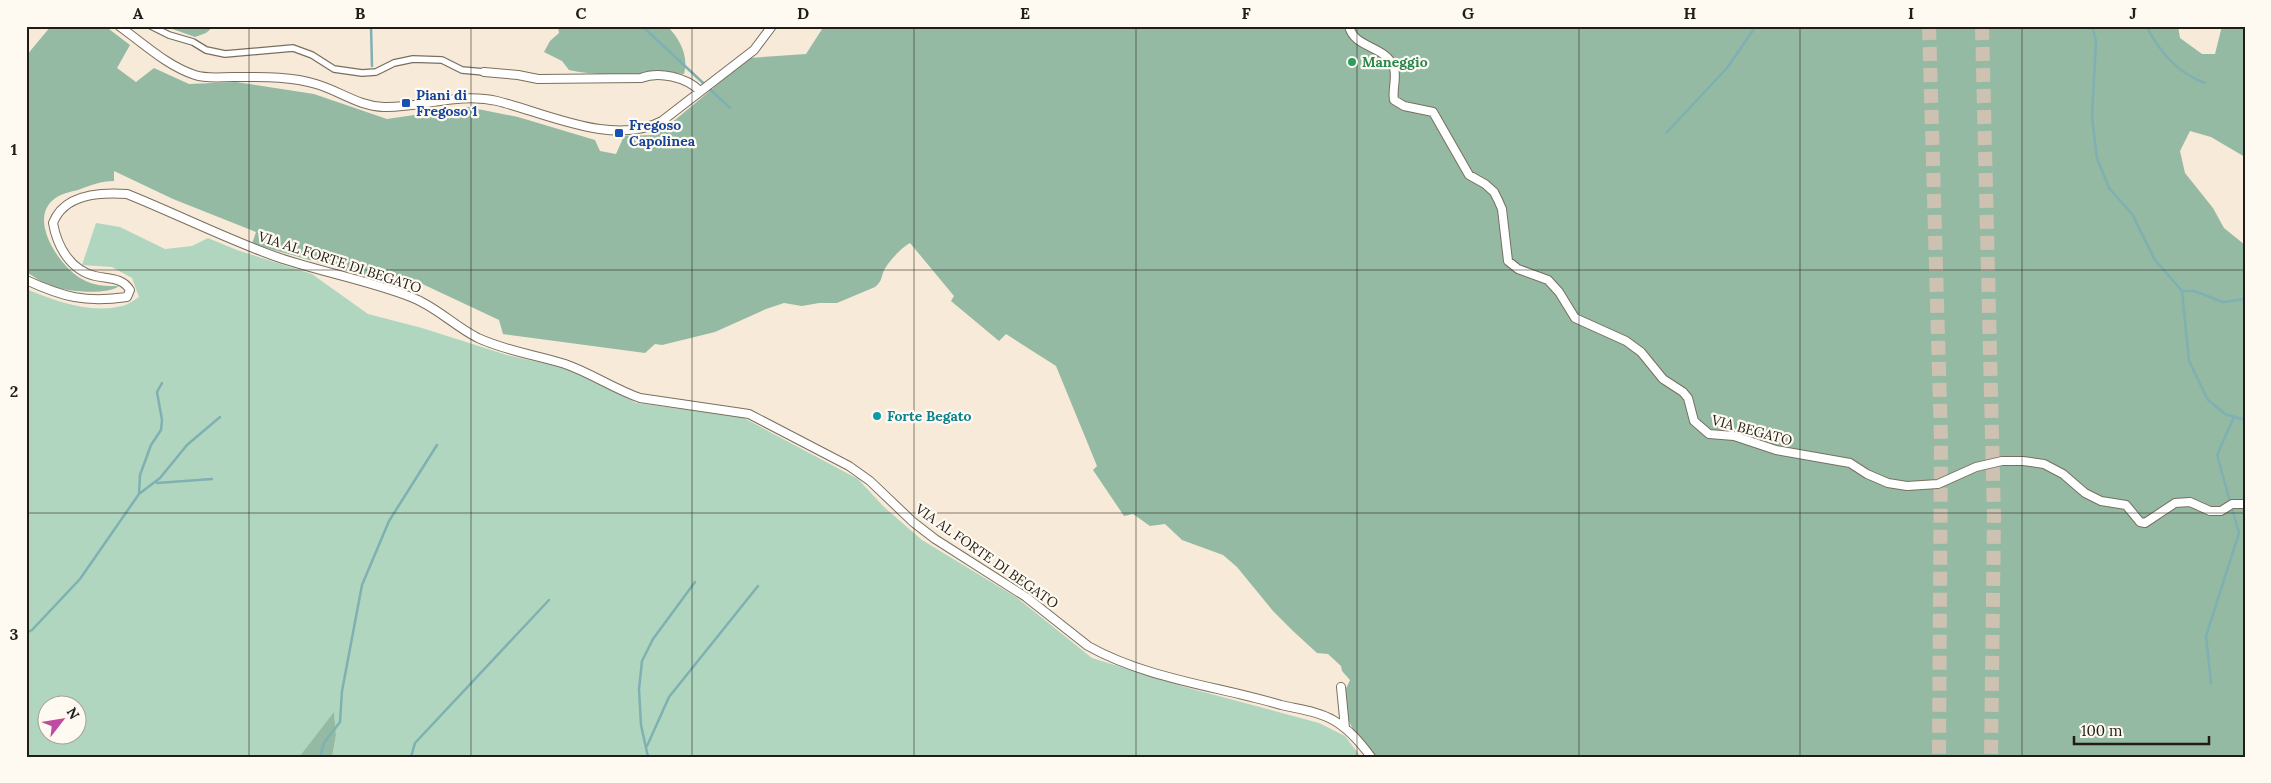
<svg xmlns="http://www.w3.org/2000/svg" width="2271" height="783" font-family="Lora,serif">
<style>
.green{fill:#b1d6c0;fill-rule:evenodd}
.forest{fill:#94baa4}
.lines{fill:none;stroke-linecap:round;stroke-linejoin:round}
.stream{stroke:#7fb0b2;stroke-width:2.5}
.motorway-tunnel{stroke:#cdc1b1;stroke-width:14;stroke-dasharray:14 7;stroke-linecap:butt}
.pedestrian-casing{stroke:#7a6f5e;stroke-width:8}
.minor-casing{stroke:#7a6f5e;stroke-width:10}
.pedestrian{stroke:#fff;stroke-width:5.5}
.minor{stroke:#fff;stroke-width:8}
.grid{fill:none;stroke:#211d16;stroke-width:1;stroke-opacity:0.55}
.leisure-dot{fill:#2e9e5b;stroke:#fef9f1;stroke-width:2}
.transit-dot{fill:#1a4fb4;stroke:#fef9f1;stroke-width:2}
.culture-dot{fill:#0f9aa8;stroke:#fef9f1;stroke-width:2}
.labels{text-anchor:middle;dominant-baseline:central;stroke-width:4.5;stroke-linejoin:round;paint-order:stroke}
.leisure-label{font-size:14px;font-weight:bold;fill:#27864d;stroke:#fef9f1;text-anchor:start}
.transit-label{font-size:14px;font-weight:bold;fill:#164399;stroke:#fef9f1;text-anchor:start}
.street-label{font-size:14px;fill:#211d16;stroke:#fef9f1}
.culture-label{font-size:14px;font-weight:bold;fill:#0d838f;stroke:#fef9f1;text-anchor:start}
.neatline{fill:none;stroke:#211d16;stroke-width:2}
.grid-label{font-size:16px;text-anchor:middle;font-weight:bold;fill:#211d16}
</style>
<rect width="100%" height="100%" fill="#f8ead8"/>
<path class="green" d="M96 223 120 227 165 249 192 246 208 238 237 250 312 274 368 314 422 328 507 355 561 367 600 383 636 403 742 417 858 479 884 507 922 540 1016 597 1092 658 1185 687 1319 723 1345 736 1361 757H332L336 735 334 713 299 757H26V289C55 301 90 314 122 306 128 305 134 300 139 297L132 278 112 267 82 265ZM48 706H78V736H48Z"/>
<path class="forest" d="M51 26H105L130 45 117 68 136 82 154 68 189 84 236 82 314 94 387 119 468 107 518 117 595 140 600 151 616 154 624 136 653 135 675 120 749 58 806 54 824 26H2178L2180 38 2202 54H2215L2222 26H2245V157L2211 137 2190 131 2180 151 2185 173 2213 208 2224 228 2245 245V757H1375L1354 731 1346 716 1345 691 1350 680 1342 671 1341 666 1328 654 1317 653 1293 631 1273 611 1237 567 1223 555 1182 540 1165 524 1150 526 1133 514 1124 516 1093 470 1097 466 1056 366 1006 334 999 341 951 301 954 296 910 243C902 247 885 265 883 273 881 279 881 282 875 287L837 303H819L802 306 784 303 766 309 715 332 662 345 655 344 645 353 503 334 499 320 416 281 401 277 393 283 252 244 256 232 173 199 114 171V181C101 181 91 185 78 190 70 192 59 194 53 200 28 221 61 268 82 279 93 286 106 286 119 286 106 296 65 291 50 286 42 283 34 276 26 272V56Z
M164 26H214L206 33 195 37Z
M558 26H667C680 39 689 56 684 74 647 70 606 79 569 70L562 61 544 52 550 41 559 33Z
M334 712 336 735 332 757H299Z"/>
<g class="lines">
<path class="stream" d="M371 26 372 66
M642 26 730 108
M2092 26 2096 41 2092 117 2097 158 2109 188 2132 214 2155 260 2182 291 2189 361 2208 400 2225 414 2245 420
M2146 26C2161 53 2176 72 2205 83
M1667 132 1727 68 1756 26
M2182 291H2194L2223 302 2245 299
M157 483 212 479
M139 494 140 475 151 445 161 430 162 420 157 392 162 383
M26 633 32 630 80 579 139 494 160 478 187 445 220 417
M2211 683 2206 636 2239 533 2217 455 2234 417
M647 746 669 697 758 586
M320 757 324 743 340 722 342 691 362 585 389 521 437 445
M411 757 415 743 549 600
M648 757 641 725 639 689 642 661 653 639 695 582"/>
<path class="motorway-tunnel" d="M1929 26 1941 439 1939 757
M1982 26 1994 517 1991 757"/>
<g class="pedestrian-casing">
<path id="pedestrian" d="M151 26 169 35 193 42 206 50 225 54 293 48 312 55 334 69 362 73 376 72 394 63 413 59 442 60 462 70 484 72"/>
</g>
<g class="minor-casing">
<path id="minor" d="M119 26C143 43 167 66 195 75 207 79 221 77 233 77 260 77 290 76 316 84 340 91 358 106 384 107 422 108 458 92 497 101 546 113 613 147 662 121L754 50 772 26
M1349 26C1354 49 1386 45 1394 68 1397 79 1392 89 1394 100L1404 106 1433 112 1469 175 1485 184 1494 192 1498 200 1502 209 1508 261 1518 269 1548 280 1559 292 1575 318 1626 341 1641 352 1663 379 1683 392 1688 398 1694 421 1709 434 1734 436 1776 450 1850 463 1867 474 1888 483 1907 486 1938 484 1976 467 2002 461H2023L2044 464 2063 474 2085 493 2101 501 2126 505 2140 522 2145 523 2175 503 2190 502 2210 511H2221L2232 504H2245
M484 72 518 75 538 79 641 78C659 71 686 77 700 91
M26 280C63 297 85 303 127 297L130 290C122 277 108 279 95 276 70 270 57 246 53 223 64 194 99 192 127 194 177 214 226 239 277 257 321 272 367 280 411 297 437 307 454 326 478 338 506 351 536 355 565 364 591 373 614 389 640 398L749 414 849 466 870 481 913 522 935 539 1026 597 1088 646C1147 679 1217 686 1281 705 1297 709 1318 711 1333 720 1349 729 1360 742 1371 757
M1341 687 1345 728"/>
</g>
<use href="#pedestrian" class="pedestrian"/>
<use href="#minor" class="minor"/>
</g>
<path class="grid" d="M249 26V757M471 26V757M692 26V757M914 26V757M1136 26V757M1357 26V757M1579 26V757M1800 26V757M2022 26V757M26 270H2245M26 513H2245"/>
<circle class="leisure-dot" cx="1352" cy="62" r="5"/>
<g class="transit-dot">
<rect x="401" y="98" width="10" height="10" rx="2.5"/>
<rect x="614" y="128" width="10" height="10" rx="2.5"/>
</g>
<circle class="culture-dot" cx="877" cy="416" r="5"/>
<g class="labels">
<g class="leisure-label">
<text x="1362" y="62">Maneggio</text>
</g>
<g class="transit-label">
<text x="416" y="95">Piani di<tspan x="416" dy="16">Fregoso 1</tspan></text>
<text x="629" y="125">Fregoso<tspan x="629" dy="16">Capolinea</tspan></text>
</g>
<g class="street-label">
<text transform="translate(340 262) rotate(18)">VIA AL FORTE DI BEGATO</text>
<text transform="translate(1752 430) rotate(15)">VIA BEGATO</text>
<text transform="translate(987 556) rotate(35)">VIA AL FORTE DI BEGATO</text>
</g>
<g class="culture-label">
<text x="887" y="416">Forte Begato</text>
</g>
</g>
<rect width="2271" height="783" fill="none" stroke="#fef9f1" stroke-width="55"/>
<g transform="translate(62 720) rotate(59)"><circle r="24" fill="#fef9f1" stroke="#a6a199"/>
<path d="M0-4L9 19L0 12L-9 19Z" fill="#c04ba3"/>
<text y="-8" font-size="14" font-weight="bold" text-anchor="middle" fill="#211d16">N</text>
</g>
<path d="M2074 736v8h135v-8" fill="none" stroke="#211d16" stroke-width="2.5"/>
<text x="2081" y="736" font-size="15" fill="#211d16" stroke="#fef9f1" stroke-width="4" paint-order="stroke">100 m</text>
<rect x="28" y="28" width="2216" height="728" class="neatline"/>
<g class="grid-label">
<text x="138" y="19">A</text>
<text x="360" y="19">B</text>
<text x="581" y="19">C</text>
<text x="803" y="19">D</text>
<text x="1025" y="19">E</text>
<text x="1246" y="19">F</text>
<text x="1468" y="19">G</text>
<text x="1690" y="19">H</text>
<text x="1911" y="19">I</text>
<text x="2133" y="19">J</text>
<text x="14" y="155">1</text>
<text x="14" y="397">2</text>
<text x="14" y="640">3</text>
</g>
</svg>
